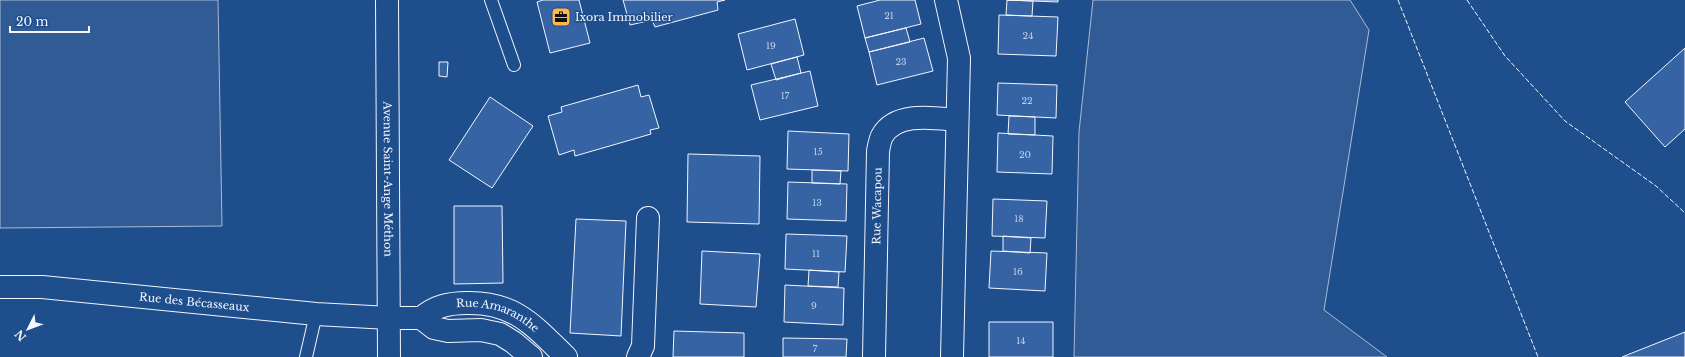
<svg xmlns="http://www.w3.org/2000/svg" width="1685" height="357" font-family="'Libre Baskerville',serif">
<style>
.green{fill:#305b95;stroke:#a8bbd7}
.building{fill:#3563a3;stroke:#f2f6ff}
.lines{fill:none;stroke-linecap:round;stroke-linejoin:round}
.lane-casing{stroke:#f2f6ff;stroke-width:14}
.street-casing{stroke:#f2f6ff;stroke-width:24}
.lane{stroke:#1f4e8c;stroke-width:12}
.street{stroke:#1f4e8c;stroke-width:22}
.fence{stroke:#f2f6ff;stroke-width:1;stroke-dasharray:5 2;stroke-linecap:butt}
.labels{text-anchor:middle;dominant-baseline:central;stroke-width:3;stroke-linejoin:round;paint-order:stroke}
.number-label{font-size:9px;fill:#c3d1e8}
.poi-label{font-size:11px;fill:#f2f6ff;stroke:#1f4e8c;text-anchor:start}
.street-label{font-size:11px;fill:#f2f6ff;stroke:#1f4e8c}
</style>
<rect width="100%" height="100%" fill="#1f4e8c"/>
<path class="green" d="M0 0H218L222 226 0 228Z
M1093 0H1350L1369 30 1324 310 1387 357H1074L1079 132Z"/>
<path class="building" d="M543 0H579L590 43 550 53 537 2Z
M623 0H725L717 2 718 10 655 27 652 20 630 25Z
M880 0H915L921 24 865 38 857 6Z
M1007 0H1058V2Z
M1007 0 1033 1 1032 16 1006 15Z
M999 15 1058 17 1056 56 998 54Z
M795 19 804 55 747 70 738 34Z
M906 28 910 42 869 52 865 38Z
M924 38 933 71 877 85 869 52Z
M1685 48V129L1665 147 1625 102Z
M797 57 801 73 776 80 771 64Z
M439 62H448L447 77 439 76Z
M810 71 818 106 760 120 751 85Z
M998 83 1057 85 1056 118 997 115Z
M638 85 641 97 649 95 659 128 650 130 651 134 575 156 574 150 559 155 548 116 562 112 561 107Z
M490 97 533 126 492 188 449 160Z
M1009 116 1035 117V135L1008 134Z
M788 131 849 134 848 171 787 169Z
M998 133 1053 136 1052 174 997 172Z
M688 154 760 156 759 224 687 222Z
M812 170 841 171 840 184 812 183Z
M788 182 847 184 846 221 787 219Z
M993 199 1047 201 1045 238 992 236Z
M454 206H502L503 283 454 284Z
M576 219 626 221 621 336 570 333Z
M786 234 847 236 845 272 785 269Z
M1003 236 1031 238 1030 253 1003 251Z
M702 251 760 254 756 307 700 304Z
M991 251 1047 253 1045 291 989 288Z
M809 270 839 272 838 287 808 286Z
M785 285 844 288 843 325 784 322Z
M989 322H1053V357H989Z
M674 331 744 333V357H673Z
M1685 332V357H1622Z
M783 338 847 339 846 357H783Z"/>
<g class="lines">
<g class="lane-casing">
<path id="lane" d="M491 0 514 65
M306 357 316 314"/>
</g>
<g class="street-casing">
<g id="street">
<path id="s1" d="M387 0 389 357"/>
<path d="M946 0 959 58 952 357"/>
<path id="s2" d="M0 287H42L316 314 389 318H421L434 328 448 331 481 330 500 334 513 342 531 357"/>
<path id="s3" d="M421 318C435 306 449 303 467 303 515 302 534 326 566 357"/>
<path d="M638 357 643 346 648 218"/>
<path id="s4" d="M874 357 878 151C879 146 880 140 882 136 896 111 934 118 957 120"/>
</g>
</g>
<use href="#lane" class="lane"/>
<use href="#street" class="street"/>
<path class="fence" d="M1398 0 1538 357
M1467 0 1505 56 1565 121 1656 186 1685 213"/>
</g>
<defs>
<g id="office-square" transform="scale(1)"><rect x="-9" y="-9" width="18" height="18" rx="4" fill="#ffb74d" stroke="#1f4e8c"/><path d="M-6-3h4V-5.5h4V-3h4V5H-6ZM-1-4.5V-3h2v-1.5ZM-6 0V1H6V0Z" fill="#111"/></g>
</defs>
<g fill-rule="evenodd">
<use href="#office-square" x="561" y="17"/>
</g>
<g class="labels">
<g class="number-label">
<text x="889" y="15">21</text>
<text x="1028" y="35">24</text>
<text x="771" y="45">19</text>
<text x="901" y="61">23</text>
<text x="785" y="95">17</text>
<text x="1027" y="100">22</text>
<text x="818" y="151">15</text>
<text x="1025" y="154">20</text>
<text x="817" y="202">13</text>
<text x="1019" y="218">18</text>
<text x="816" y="253">11</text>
<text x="1018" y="271">16</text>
<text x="814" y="305">9</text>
<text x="1021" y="340">14</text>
<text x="815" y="348">7</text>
</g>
<g class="poi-label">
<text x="575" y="17">Ixora Immobilier</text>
</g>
<g class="street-label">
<text stroke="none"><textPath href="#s1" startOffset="179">Avenue Saint-Ange Méthon</textPath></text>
<text stroke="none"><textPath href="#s4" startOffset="151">Rue Wacapou</textPath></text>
<text stroke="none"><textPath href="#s2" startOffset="195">Rue des Bécasseaux</textPath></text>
<text stroke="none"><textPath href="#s3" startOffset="83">Rue Amaranthe</textPath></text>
</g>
</g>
<g transform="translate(28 329) rotate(228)" stroke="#1f4e8c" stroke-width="3" paint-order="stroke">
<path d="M0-3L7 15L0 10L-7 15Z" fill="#f2f6ff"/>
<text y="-6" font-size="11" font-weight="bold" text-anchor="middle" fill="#f2f6ff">N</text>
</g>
<path d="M10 26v6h79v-6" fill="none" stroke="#f2f6ff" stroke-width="2"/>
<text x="16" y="26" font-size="12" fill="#f2f6ff" stroke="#1f4e8c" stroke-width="3" paint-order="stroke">20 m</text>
</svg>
